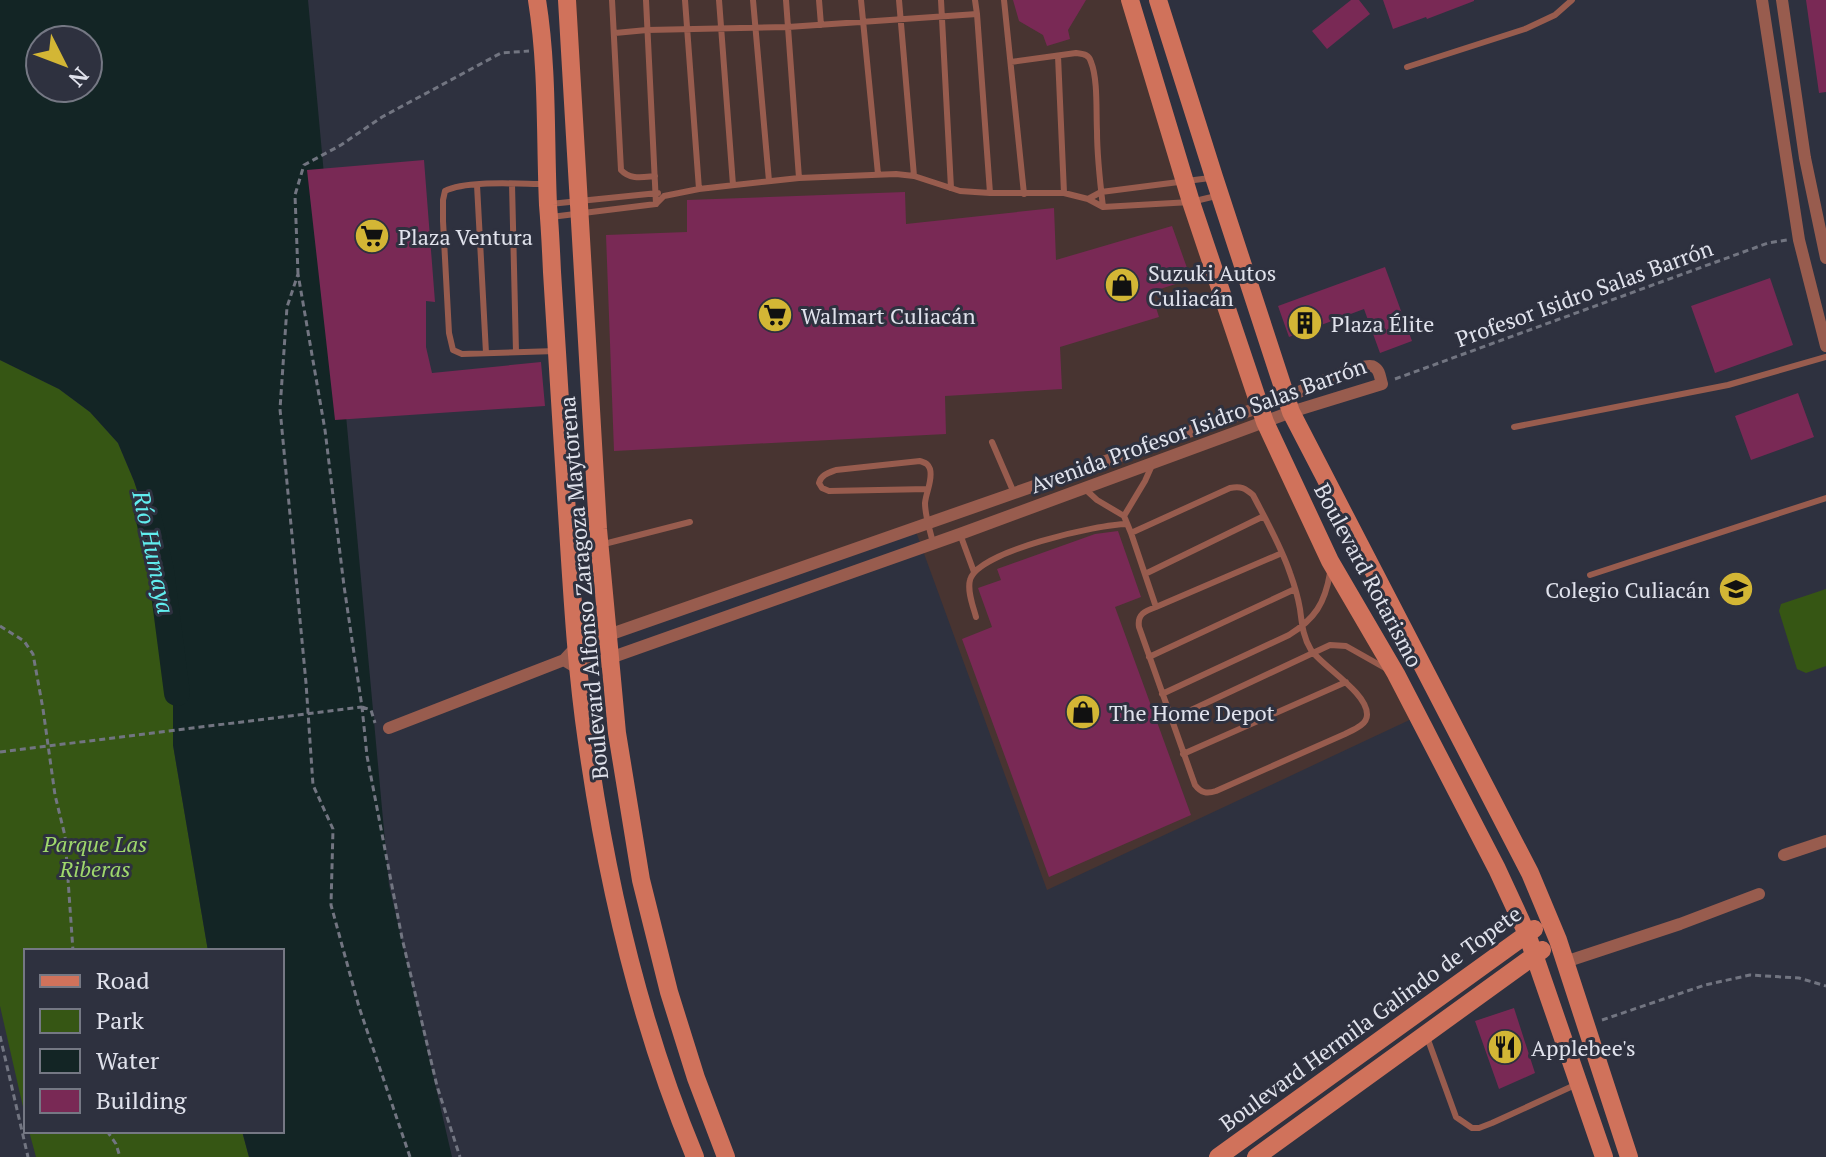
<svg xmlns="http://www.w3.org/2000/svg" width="1826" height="1157" font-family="'PT Serif',serif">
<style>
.commercial{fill:#483431}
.green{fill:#365614}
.water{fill:#132525;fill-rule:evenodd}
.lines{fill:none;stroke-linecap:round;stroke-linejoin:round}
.river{stroke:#132525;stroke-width:26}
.building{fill:#792955}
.path{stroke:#727581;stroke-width:3;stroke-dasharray:6 4;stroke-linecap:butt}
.lane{stroke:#985c4e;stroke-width:6}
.street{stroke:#985c4e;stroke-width:12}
.secondary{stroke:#d0725b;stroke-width:18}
.path-bridge{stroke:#727581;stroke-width:3;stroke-dasharray:6 4;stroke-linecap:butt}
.labels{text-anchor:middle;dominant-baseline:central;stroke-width:6;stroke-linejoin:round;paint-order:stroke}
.poi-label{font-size:22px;fill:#e0e2ec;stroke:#2e313f;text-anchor:start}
.street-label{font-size:22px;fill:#e0e2ec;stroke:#2e313f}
.park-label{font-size:22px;font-style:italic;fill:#9fd86c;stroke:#2e313f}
.water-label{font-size:24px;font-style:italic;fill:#61eeef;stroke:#2e313f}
</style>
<rect width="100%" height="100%" fill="#2e313f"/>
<path class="commercial" d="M573 0H1139L1265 422 1418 716 1047 890 915 529 609 634Z"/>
<path class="green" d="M0 360 59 389 90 412 118 443 134 481 160 559 173 648V745L208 951H26V1120L0 1006Z
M1826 589V666L1806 673 1797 669 1779 611 1781 604Z
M29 1131H242L249 1157H36Z"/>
<path class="water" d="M0 0H308L389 885 452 1157H249L242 1131H282V951H208L173 745V648L160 559 134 481 118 443 90 412 59 389 0 360ZM40 40H88V88H40Z"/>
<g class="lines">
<path class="river" d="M146 507 161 570 177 693"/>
</g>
<path class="building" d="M1013 0H1086L1068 30 1070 39 1047 46 1043 35 1019 21Z
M1351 0H1359L1370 14 1327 49 1312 31Z
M1383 0H1474V1L1427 19 1426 17 1393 29Z
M1806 0H1826V92L1819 93Z
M424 160 435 302 426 301V347L432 373 541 362 545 406 335 420 307 170Z
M905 192 906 224 1054 208 1056 260 1172 226 1191 279 1151 292 1159 317 1060 347 1062 389 945 396 946 434 614 451 606 235 687 232V200Z
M1385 267 1412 341 1380 353 1364 309 1289 337 1278 306Z
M1770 278 1793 345 1715 373 1691 306Z
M1798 393 1814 437 1751 460 1735 416Z
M1118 531 1141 597 1115 607 1191 815 1049 877 962 639 992 627 978 588 1001 580 997 569 1095 534Z
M1514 1008 1535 1073 1499 1089 1475 1021Z"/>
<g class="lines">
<path class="path" d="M298 274 295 195 304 165 341 145 382 117 501 53 529 51
M1395 379 1768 243 1787 240
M0 626 24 641 33 654 43 709 55 795 65 836 73 951
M362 707 371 710 375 723
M1602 1020 1705 985 1750 975 1799 978 1826 986
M0 1036 28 1157
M107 1131 116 1144 120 1157
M410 1157 359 1007 331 905 333 829 313 785 306 683 280 409 287 307 298 274 325 430 344 586 362 707 367 756 402 938 437 1086 460 1157"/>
<path class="lane" d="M612 0 621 170C630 180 643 177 655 176
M646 0 656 204
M685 0 699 189
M719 0 733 185
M753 0 769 181
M786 0 799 178
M819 0 821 25
M861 0 878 174
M899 0 914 176
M941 0 951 188
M975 0 977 14
M1004 0 1024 194
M615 33 647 30 788 27 977 14 990 193
M1058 56 1064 193
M1011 62 1076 53C1083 54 1089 54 1091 62 1098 79 1096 112 1097 131 1097 157 1100 182 1103 207
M1407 67 1525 29 1555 15 1572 0
M512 184 516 352
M545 184C519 184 467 180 445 191L443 200V221L449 333 453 350 462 354 556 351
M477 185 486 353
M1088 199 1101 192 1210 178
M550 204 658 193
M551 217 656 204 664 196 699 189 799 178 896 174 914 176 960 191 990 193H1064L1088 199 1103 207 1191 202 1216 196
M1514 427 1728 385 1826 357
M992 442 1014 493
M928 489 829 491 822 488 819 483C821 475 828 473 836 470L920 461C925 463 928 463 930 469 933 480 926 492 925 503 925 516 930 530 933 543
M1085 489 1097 500 1124 516 1131 533 1156 607 1282 553
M1124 516 1145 481 1153 463
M1131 533 1230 488C1241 486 1245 488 1253 495 1266 520 1281 546 1290 573 1294 584 1298 597 1300 609 1302 624 1303 637 1311 650 1323 667 1368 693 1367 715 1367 725 1353 730 1345 734L1216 791C1207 794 1201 793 1195 785L1139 627C1137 614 1145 611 1156 607
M960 534 974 572
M604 544 690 522
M1145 574 1264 516
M1590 575 1826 498
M976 617C973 606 967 591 970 580 977 551 1100 524 1127 524
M1149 657 1295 589
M1162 694 1289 635C1315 619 1325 603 1330 573
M1172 719 1330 645 1346 646 1385 668
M1183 754 1346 682
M1427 1037 1456 1117 1472 1128H1479L1492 1123 1575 1085"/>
<path class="street" d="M1762 0 1799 240 1826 346
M1782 0 1805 158 1826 258
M389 728 564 660 577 646 1286 398C1299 392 1365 360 1374 367 1380 370 1380 378 1382 384L1291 412 960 534 579 669 564 660
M1784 855 1826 841
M1565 962 1680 924 1759 894"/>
<path class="secondary" d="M537 0C548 68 545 137 548 205 550 227 551 250 552 272 557 352 562 433 567 513 572 590 576 667 587 742 607 884 640 1025 695 1157
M567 0 598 529 617 733 641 880 669 992 696 1078 726 1157
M1130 0 1191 202 1265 422 1330 561 1396 674 1497 869 1527 934 1604 1157
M1158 0 1214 177 1291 412 1530 873 1558 940 1629 1157
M1218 1157 1534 929
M1256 1157 1542 950"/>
<path class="path-bridge" d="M0 752 362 707"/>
</g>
<defs>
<g id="supermarket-disc" transform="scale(1.8)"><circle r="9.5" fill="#d3b635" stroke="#2e313f"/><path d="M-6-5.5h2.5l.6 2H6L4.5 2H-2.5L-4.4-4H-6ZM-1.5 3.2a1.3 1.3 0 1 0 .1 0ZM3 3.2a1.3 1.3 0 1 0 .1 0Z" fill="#111"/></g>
<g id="shop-disc" transform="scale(1.8)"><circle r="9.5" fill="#d3b635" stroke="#2e313f"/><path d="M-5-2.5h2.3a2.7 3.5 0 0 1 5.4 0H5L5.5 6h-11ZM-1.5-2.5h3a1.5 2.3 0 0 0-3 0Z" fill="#111"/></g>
<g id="building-disc" transform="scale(1.8)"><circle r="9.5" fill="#d3b635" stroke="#2e313f"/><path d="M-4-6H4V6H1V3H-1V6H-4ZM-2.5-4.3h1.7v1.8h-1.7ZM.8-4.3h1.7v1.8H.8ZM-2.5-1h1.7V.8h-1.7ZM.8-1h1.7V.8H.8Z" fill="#111"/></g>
<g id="school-disc" transform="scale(1.8)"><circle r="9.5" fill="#d3b635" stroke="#2e313f"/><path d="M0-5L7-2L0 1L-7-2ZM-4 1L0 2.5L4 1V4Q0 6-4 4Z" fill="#111"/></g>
<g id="restaurant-disc" transform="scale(1.8)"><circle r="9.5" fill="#d3b635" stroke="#2e313f"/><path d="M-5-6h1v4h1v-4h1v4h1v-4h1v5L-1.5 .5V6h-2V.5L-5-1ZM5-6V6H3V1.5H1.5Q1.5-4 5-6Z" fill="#111"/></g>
</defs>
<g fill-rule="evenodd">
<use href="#supermarket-disc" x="372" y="236"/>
<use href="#shop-disc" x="1122" y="285"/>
<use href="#supermarket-disc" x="775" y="315"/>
<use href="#building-disc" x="1305" y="323"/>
<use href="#school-disc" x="1736" y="589"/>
<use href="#shop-disc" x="1083" y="712"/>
<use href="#restaurant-disc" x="1505" y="1047"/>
</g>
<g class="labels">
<g class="poi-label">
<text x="398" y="236">Plaza Ventura</text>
<text x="1148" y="272">Suzuki Autos<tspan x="1148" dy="25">Culiacán</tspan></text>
<text x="801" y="315">Walmart Culiacán</text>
<text x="1331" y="323">Plaza Élite</text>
<text x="1710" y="589" text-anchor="end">Colegio Culiacán</text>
<text x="1109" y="712">The Home Depot</text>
<text x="1531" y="1047">Applebee's</text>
</g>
<g class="street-label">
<text transform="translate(1584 293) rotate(-20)">Profesor Isidro Salas Barrón</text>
<text transform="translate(1198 425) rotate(-20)">Avenida Profesor Isidro Salas Barrón</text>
<text transform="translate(1369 575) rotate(62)">Boulevard Rotarismo</text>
<text transform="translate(583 588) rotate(-95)">Boulevard Alfonso Zaragoza Maytorena</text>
<text transform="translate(1370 1018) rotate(-36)">Boulevard Hermila Galindo de Topete</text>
</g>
<g class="park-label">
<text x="95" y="843">Parque Las<tspan x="95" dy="25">Riberas</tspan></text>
</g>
<g class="water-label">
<text transform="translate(154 552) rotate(78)">Río Humaya</text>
</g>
</g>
<rect x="24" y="949" width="260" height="184" fill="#2e313f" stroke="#757884" stroke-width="2"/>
<rect x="40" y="975" width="40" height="12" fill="#d0725b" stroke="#757884" stroke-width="2"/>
<text x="96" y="989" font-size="24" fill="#e0e2ec">Road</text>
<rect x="40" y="1009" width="40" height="24" fill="#365614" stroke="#757884" stroke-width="2"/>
<text x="96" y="1029" font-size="24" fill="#e0e2ec">Park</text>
<rect x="40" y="1049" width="40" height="24" fill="#132525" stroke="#757884" stroke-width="2"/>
<text x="96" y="1069" font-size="24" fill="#e0e2ec">Water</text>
<rect x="40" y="1089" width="40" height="24" fill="#792955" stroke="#757884" stroke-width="2"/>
<text x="96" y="1109" font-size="24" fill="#e0e2ec">Building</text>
<g transform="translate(64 64) rotate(132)"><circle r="38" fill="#2e313f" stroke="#757884" stroke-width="2"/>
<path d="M0-6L14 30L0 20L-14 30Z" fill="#d3b635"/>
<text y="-12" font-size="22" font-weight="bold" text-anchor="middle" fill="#e0e2ec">N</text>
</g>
</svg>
